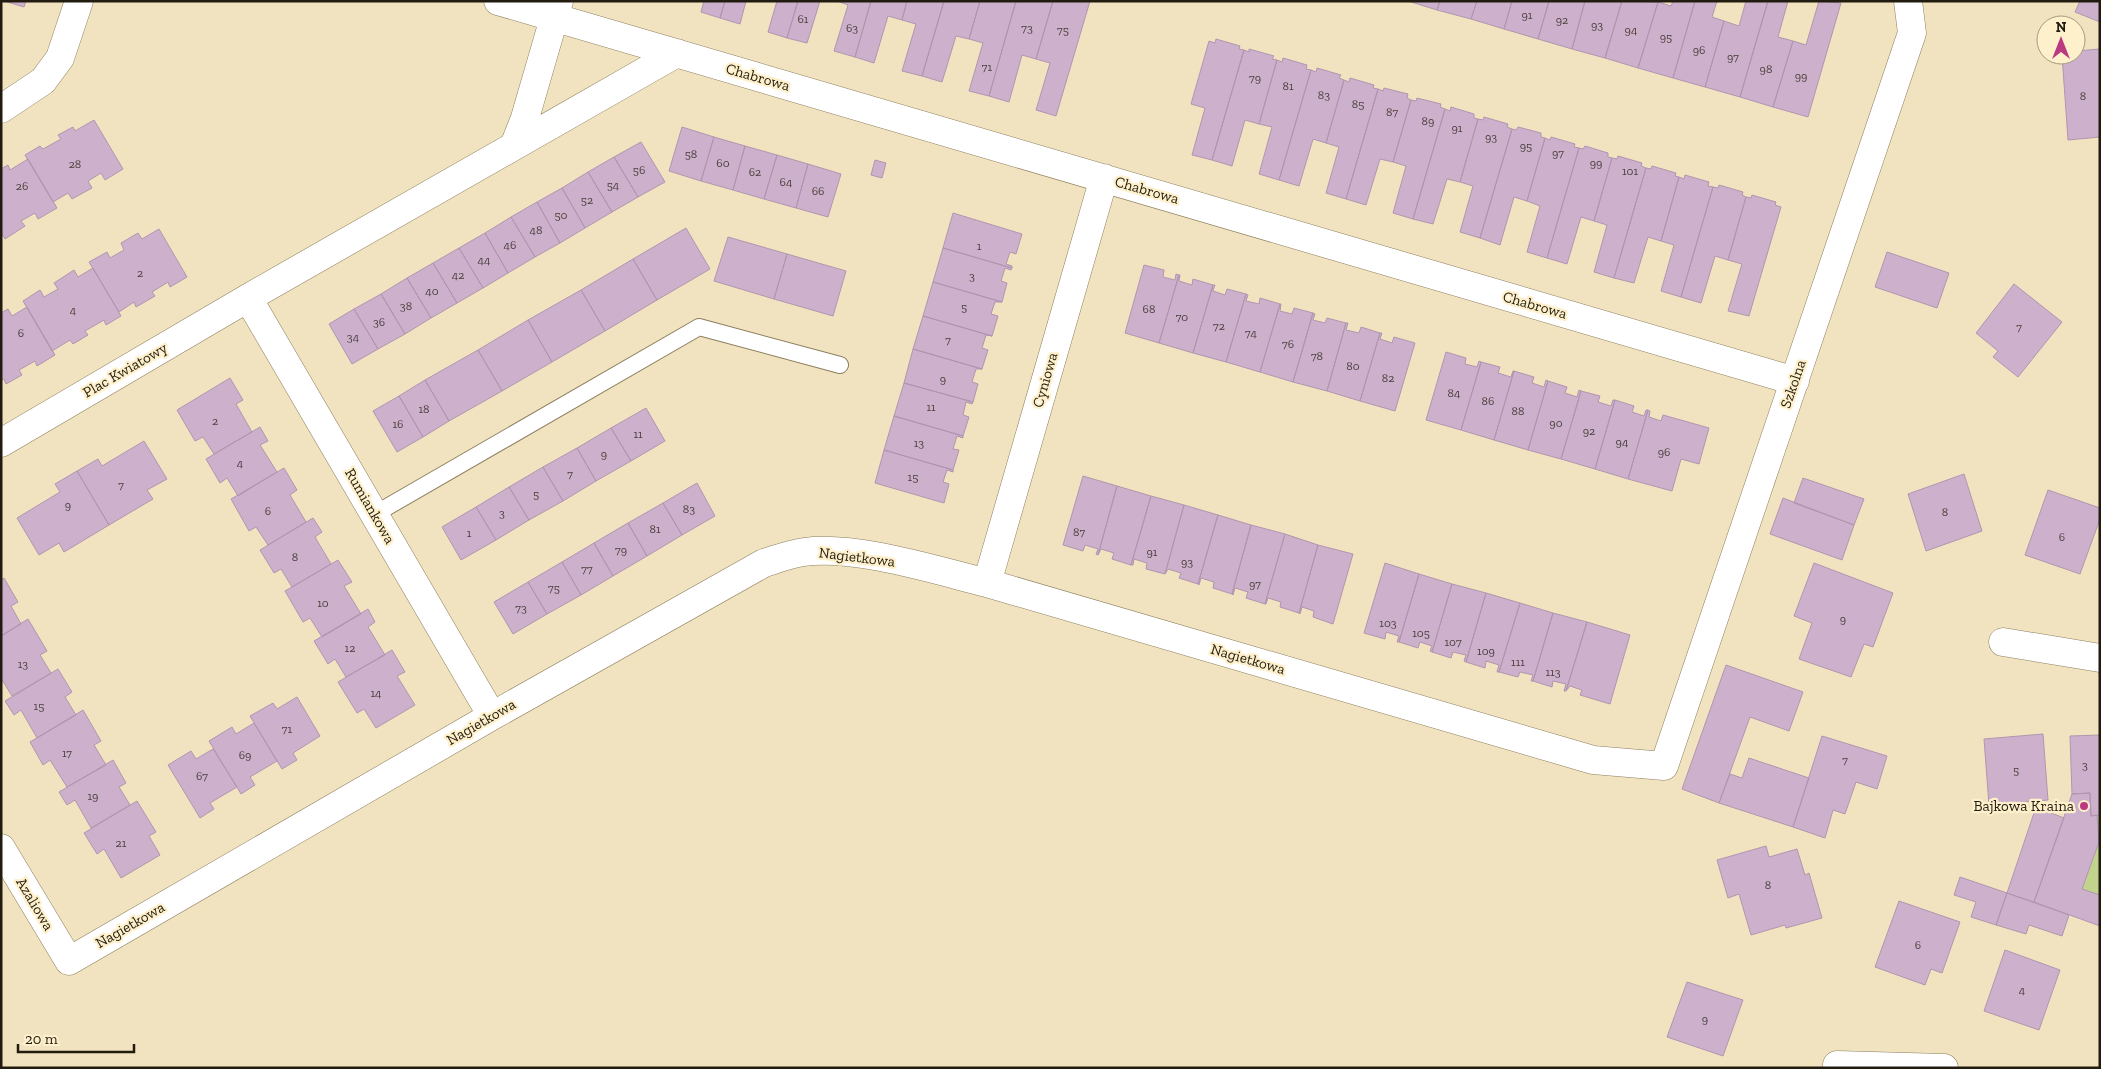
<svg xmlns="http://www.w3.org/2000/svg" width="2101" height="1069" font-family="'Zilla Slab',serif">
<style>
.green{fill:#c1d38d}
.building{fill:#cdb1cc;stroke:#b195b0}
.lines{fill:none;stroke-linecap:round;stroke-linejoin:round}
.lane-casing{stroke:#8d7f5f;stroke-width:18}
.street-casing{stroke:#8d7f5f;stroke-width:29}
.lane{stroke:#fff;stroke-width:16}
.street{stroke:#fff;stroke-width:28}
.poi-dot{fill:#bb3981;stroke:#fff0cc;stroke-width:2}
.labels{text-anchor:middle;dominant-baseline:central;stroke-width:4.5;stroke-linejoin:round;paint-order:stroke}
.number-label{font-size:12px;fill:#4c413e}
.street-label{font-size:15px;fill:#211c0f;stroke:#fff0cc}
.poi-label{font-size:15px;fill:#211c0f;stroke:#fff0cc;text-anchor:end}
</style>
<rect width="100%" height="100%" fill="#f1e3bf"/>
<path class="green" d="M2097 815H2100V895L2082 889 2099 842Z"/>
<path class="building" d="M4 1H26L24 7Z
M704 1H725L720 18 701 12Z
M725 1H746L740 24 720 18Z
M777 1H798L787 38 768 32Z
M798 1H820L807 43 787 38Z
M837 1H871L855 57 834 51 848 5Z
M871 1H907L902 20 888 16 874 63 855 57Z
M907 1H944L922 76 902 71 916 24 902 20Z
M944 1H980L969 39 956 36 942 82 922 76Z
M980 1H1016L989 96 969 91 983 43 969 39Z
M1016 1H1053L1036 59 1022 55 1009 102 989 96Z
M1053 1H1090L1056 116 1036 110 1050 63 1036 59Z
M1408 1H1440L1437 10Z
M1440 1H1477L1471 19 1437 10Z
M1477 1H1512L1504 29 1471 19Z
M1512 1H1549L1538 39 1504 29Z
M1549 1H1585L1572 49 1538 39Z
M1585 1H1622L1605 58 1572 49Z
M1622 1 1658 2 1638 68 1605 58Z
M1673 1H1695L1673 78 1638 68 1658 2 1671 6Z
M1695 1H1717L1712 17 1724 21 1705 87 1673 78Z
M1746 1H1768L1740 97 1705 87 1724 21 1739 26Z
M1768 1H1788L1778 37 1793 41 1773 107 1740 97Z
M1819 1 1841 3 1808 117 1773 107 1793 41 1806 45Z
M2080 1H2100V22L2075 12Z
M1216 39 1240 46 1239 49 1244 50 1212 160 1192 155 1205 108 1191 104 1209 41 1215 43Z
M1249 49 1274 56 1272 59 1277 60 1259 124 1245 120 1232 166 1212 160 1244 50 1249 52Z
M2100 49V137L2068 140 2062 55H2076V51Z
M1283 58 1307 65 1306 69 1311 70 1279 180 1259 174 1272 127 1259 124 1277 60 1282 62Z
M1317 68 1341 75 1339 78 1344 80 1326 143 1313 139 1299 186 1279 180 1311 70 1316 72Z
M1350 78 1374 85 1373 88 1378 89 1346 199 1326 193 1339 147 1326 143 1344 80 1349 82Z
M1384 88 1408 94 1407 98 1411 100 1393 162 1380 159 1366 205 1346 199 1378 89 1383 91Z
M1417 98 1441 104 1440 107 1445 109 1413 219 1393 213 1406 166 1393 162 1411 100 1416 101Z
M1451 107 1474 114V118L1478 119 1460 182 1447 179 1433 224 1413 219 1445 109 1450 111Z
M1484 117 1508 124 1507 127 1512 129 1480 238 1460 232 1473 186 1460 182 1478 119 1483 120Z
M94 120 123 169 105 180 101 173 88 181 92 188 72 199 68 193 53 202 25 155 40 146 43 149 61 139 58 135 73 127 75 131Z
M682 127 714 137 701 181 669 171Z
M1518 127 1541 133V137L1545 138 1527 201 1514 197 1500 245 1480 238 1512 129 1516 130Z
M714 137 745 146 733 190 701 181Z
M1551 137 1575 144 1574 147 1579 148 1547 258 1527 252 1540 206 1527 201 1545 138 1550 140Z
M641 142 665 182 638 197 614 157Z
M745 146 777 155 764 199 733 190Z
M1585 146 1608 153V157L1612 158 1594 221 1581 217 1567 264 1547 258 1579 148 1583 149Z
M777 155 808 164 796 208 764 199Z
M1618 156 1642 163 1641 166 1646 168 1614 278 1594 272 1607 225 1594 221 1612 158 1617 159Z
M614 157 638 197 612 212 588 172Z
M28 159 57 208 38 219 35 213 21 221 25 226 5 239 1 232V169L8 165 10 170Z
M875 160 886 163 882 178 871 175Z
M808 164 841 174 828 217 796 208Z
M1652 166 1676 173 1675 176 1679 177 1661 241 1648 237 1634 283 1614 278 1646 168 1651 169Z
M588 172 612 212 585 228 562 188Z
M1685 175 1709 182 1708 186 1713 187 1681 297 1661 291 1674 245 1661 241 1679 177 1684 179Z
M1719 185 1743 192 1742 195 1746 197 1728 260 1715 256 1701 303 1681 297 1713 187 1718 188Z
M562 188 585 228 560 243 537 202Z
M1752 195 1776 202 1775 205 1781 207 1749 316 1728 311 1742 264 1728 260 1746 197 1751 198Z
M537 202 560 243 535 257 511 217Z
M953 213 1022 234 1016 254 1010 252 1006 264 1012 266V268L943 248Z
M511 217 535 257 508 273 485 233Z
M686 228 710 269 657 300 633 259Z
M159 229 187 277 170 287 168 282 152 292 155 296 136 307 134 302 119 312 89 262 107 252 110 258 124 250 121 243 138 233 142 239Z
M485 233 508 273 483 288 459 248Z
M728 237 787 254 774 299 714 281Z
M459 248 483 288 457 303 433 263Z
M943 248 1012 268 1011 270 1005 268 1001 281 1007 283 1002 302 933 282Z
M1887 252 1949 273 1937 308 1875 287Z
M787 254 846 271 833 316 774 299Z
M633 259 657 300 605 331 581 290Z
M433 263 457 303 431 318 407 278Z
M1144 265 1164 270 1163 277 1175 280 1176 274 1179 275 1159 343 1125 333Z
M93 268 121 316 106 325 104 320 85 331 88 335 73 344 70 340 52 351 23 301 40 290 44 297 58 289 54 283 74 270 78 277Z
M1179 275H1180L1179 281 1192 285 1193 279 1213 285 1193 353 1159 343Z
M407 278 431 318 405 334 381 294Z
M933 282 1002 302H995L991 314 998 316 992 336 923 316Z
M2014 284 2062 322 2018 377 1993 357 1998 351 1976 333Z
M1213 285H1215L1213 291 1225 295 1227 289 1246 294 1226 362 1193 353Z
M581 290 605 331 552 362 528 320Z
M381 294 405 334 378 349 354 309Z
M1246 294 1248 295 1246 301 1259 304 1260 298 1280 304 1260 372 1226 362Z
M1280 304H1281L1280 311 1292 314 1294 308 1313 313 1293 382 1260 372Z
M27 307 55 355 37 366 35 361 19 370 22 375 6 384 4 379 1 380V313L8 309 12 316Z
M354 309 378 349 352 364 329 324Z
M1313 313 1315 314 1313 320 1325 323 1327 318 1346 323 1327 391 1293 382Z
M923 316 992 336 986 335 982 348 988 350 982 369 913 349Z
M528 320 552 362 502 391 478 350Z
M1346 323H1348L1346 330 1359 333 1361 327 1380 333 1360 401 1327 391Z
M1380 333H1382L1380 339 1392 343 1394 337 1415 343 1395 411 1360 401Z
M913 349 982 369H976L972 382 978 384 973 402 904 383Z
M478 350 502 391 449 421 425 380Z
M1446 352 1466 358 1465 364 1477 367 1479 361 1481 362 1461 430 1426 420Z
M1481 362 1500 367 1498 373 1511 377 1513 371H1514L1494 440 1461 430Z
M1514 371 1534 377 1532 383 1544 387 1546 380 1548 381 1528 450 1494 440Z
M230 378 243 400 236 404 252 432 214 454 203 437 195 441 177 410Z
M425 380 449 421 423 437 399 396Z
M1548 381 1567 387 1565 393 1577 397 1579 390 1581 391 1561 459 1528 450Z
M904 383 973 402 972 404 966 402 963 415 969 417 963 436 894 416Z
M1581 391 1600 396 1598 402 1611 406 1613 400H1615L1595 469 1561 459Z
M399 396 423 437 397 452 373 411Z
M1615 400 1634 406 1632 412 1644 416 1646 410H1648L1628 479 1595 469Z
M646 408 665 441 631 461 611 428Z
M1648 410 1650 411 1649 417 1661 421 1663 415 1709 428 1699 464 1681 459 1672 491 1628 479Z
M894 416 963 436V438L957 436 953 449 959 450 953 470 884 450Z
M260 427 268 441 260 445 277 472 238 496 227 478 220 483 206 459Z
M611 428 631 461 596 481 577 448Z
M144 441 167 479 147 490 153 499 109 525 77 471 98 459 102 466Z
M577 448 596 481 563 501 543 467Z
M884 450 953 470V472L947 470 943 482 949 484 944 503 875 483Z
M543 467 563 501 529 520 509 487Z
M284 468 297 490 290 495 306 522 268 545 256 527 249 531 231 499Z
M77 471 109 525 64 552 59 543 39 555 17 518 60 492 55 484Z
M1964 474 1982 531 1926 551 1908 494Z
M1083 476 1117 486 1098 555 1096 554 1098 549 1085 545 1083 551 1063 545Z
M1803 478 1864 499 1854 525 1794 503Z
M697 483 715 516 682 535 663 503Z
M1117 486 1151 496 1131 565 1112 559 1114 553 1101 549 1098 555Z
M509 487 529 520 496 540 476 507Z
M2048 490 2100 508V519L2080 574 2025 555Z
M1151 496 1184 505 1165 574 1146 569 1147 563 1134 559 1133 565H1131Z
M1783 498 1854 525 1842 560 1770 534Z
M663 503 682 535 647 556 628 523Z
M1184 505 1218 515 1198 584 1179 578 1181 573 1168 569 1165 574Z
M476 507 496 540 461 560 442 527Z
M1218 515 1251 525 1232 594 1213 588 1214 582 1201 578 1199 585 1198 584Z
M313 518 322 532 315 537 331 564 292 587 281 569 274 573 260 550Z
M628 523 647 556 613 576 594 543Z
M1251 525 1285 534 1265 604 1246 598 1248 592 1235 588 1233 595 1232 594Z
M1285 534 1318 545 1299 613 1280 607 1281 602 1268 598 1266 604H1265Z
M594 543 613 576 581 595 562 562Z
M1318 545 1353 554 1333 624 1313 617 1314 611 1302 607 1300 614 1299 613Z
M338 560 352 582 344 586 361 614 322 637 310 618 303 622 285 591Z
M562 562 581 595 547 614 528 582Z
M1385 563 1419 574 1399 642H1397L1399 636 1386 632 1385 639 1364 633Z
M1814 563 1893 593 1873 647 1864 644 1851 677 1799 659 1812 623 1794 616Z
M1419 574 1452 584 1432 652 1430 651 1432 646 1420 642 1418 648 1399 642Z
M4 578 18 602 11 606 21 624 1 636V580Z
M528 582 547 614 513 634 494 602Z
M1452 584 1486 593 1466 662 1464 661 1466 655 1453 652 1451 658 1432 652Z
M1486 593 1520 603 1499 672H1497L1499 665 1486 661 1485 668 1466 662Z
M1520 603 1553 613 1533 681H1531L1533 675 1520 672 1518 677 1499 672Z
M368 609 375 622 368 627 385 655 346 677 335 659 328 664 314 641Z
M1553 613 1587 622 1566 691H1564L1566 684 1553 681 1552 687 1533 681Z
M28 619 47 651 40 655 51 673 12 696 1 678V636Z
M1587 622 1630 635 1610 704 1580 695 1582 690 1570 686 1566 691Z
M392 650 405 672 397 676 415 705 376 728 364 709 357 713 338 682Z
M1726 665 1803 692 1789 731 1750 717 1719 803 1682 789Z
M58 669 72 692 65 697 76 715 37 738 21 710 14 715 5 701Z
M297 697 320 736 293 753 297 760 282 769 250 716 273 703 277 709Z
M83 710 101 741 94 745 106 765 67 787 50 760 43 765 30 742Z
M254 723 277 761 250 777 255 785 241 794 209 741 232 727 236 734Z
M2043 734 2048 800 1989 805 1984 739Z
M2100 735V815L2091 816 2090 793 2072 794 2070 736Z
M1822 736 1887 756 1877 789 1856 782 1845 814 1833 810 1825 838 1793 827Z
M213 749 237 787 210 803 214 809 200 818 168 765 191 751 196 759Z
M1749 758 1809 778 1793 827 1719 803 1730 774 1742 778Z
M113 760 126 783 119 787 130 805 91 828 75 800 67 805 59 792Z
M2090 793 2091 816 2097 815 2099 842 2082 889 2100 895V926L2034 902 2072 794Z
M137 801 156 832 149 836 160 855 121 878 104 849 97 854 84 833Z
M2036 807 2064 818 2034 902 2007 893Z
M1766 846 1769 857 1797 849 1805 875 1809 873 1822 918 1786 928 1785 925 1751 935 1739 894 1728 898 1717 860Z
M1960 877 2007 893 1996 925 1971 917 1976 902 1954 895Z
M2007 893 2069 915 2062 936 2029 925 2026 934 1996 925Z
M1899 901 1960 922 1942 973 1931 969 1925 985 1875 967Z
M2005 950 2060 970 2039 1030 1984 1011Z
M1687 982 1743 1000 1723 1056 1667 1037Z"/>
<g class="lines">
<g class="lane-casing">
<path id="lane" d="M375 514 699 327 840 365"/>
</g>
<g class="street-casing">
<path id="street" d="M498 1 1795 381
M1 109 43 81 60 58 79 1
M514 146 525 118 559 1
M248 298 492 716
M1 443 248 298 677 53
M987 583 1104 178
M2003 642 2100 658
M1 848 69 961 492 716 764 563C777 559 790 554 804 552 856 545 935 570 987 583L1593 760 1664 766 1912 33 1908 1
M1837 1065 1944 1068"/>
</g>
<use href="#lane" class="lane"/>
<use href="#street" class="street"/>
</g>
<circle class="poi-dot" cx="2084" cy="806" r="5"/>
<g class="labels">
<g class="number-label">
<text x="1527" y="15">91</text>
<text x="803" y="19">61</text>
<text x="1562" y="20">92</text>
<text x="1597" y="25">93</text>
<text x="852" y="28">63</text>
<text x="1027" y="28">73</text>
<text x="1063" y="30">75</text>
<text x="1631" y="30">94</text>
<text x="1666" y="37">95</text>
<text x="1699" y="50">96</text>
<text x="1733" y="57">97</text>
<text x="987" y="67">71</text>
<text x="1766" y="69">98</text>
<text x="1801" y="76">99</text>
<text x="1255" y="78">79</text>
<text x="1288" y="86">81</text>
<text x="1324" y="95">83</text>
<text x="2083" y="96">8</text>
<text x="1358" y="104">85</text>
<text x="1392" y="112">87</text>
<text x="1428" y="121">89</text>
<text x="1457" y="128">91</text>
<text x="1491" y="137">93</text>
<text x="1526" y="146">95</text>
<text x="1558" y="153">97</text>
<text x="691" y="154">58</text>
<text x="723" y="163">60</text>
<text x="1596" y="163">99</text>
<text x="75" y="164">28</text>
<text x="639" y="170">56</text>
<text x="1630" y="171">101</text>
<text x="755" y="172">62</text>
<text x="786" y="182">64</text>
<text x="613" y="185">54</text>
<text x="22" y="186">26</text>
<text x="818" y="191">66</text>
<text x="587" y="200">52</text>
<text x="561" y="215">50</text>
<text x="536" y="230">48</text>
<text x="510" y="245">46</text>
<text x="979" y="246">1</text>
<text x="484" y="260">44</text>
<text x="140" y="273">2</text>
<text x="458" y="275">42</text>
<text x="972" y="276">3</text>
<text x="432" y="291">40</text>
<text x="406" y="306">38</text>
<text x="964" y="307">5</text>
<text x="1149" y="309">68</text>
<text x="73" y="310">4</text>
<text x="1182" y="317">70</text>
<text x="379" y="322">36</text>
<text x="1219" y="326">72</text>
<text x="2019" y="327">7</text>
<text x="21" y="333">6</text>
<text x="1251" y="333">74</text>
<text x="353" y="337">34</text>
<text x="948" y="340">7</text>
<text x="1288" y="344">76</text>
<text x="1317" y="356">78</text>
<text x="1353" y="366">80</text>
<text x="1388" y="378">82</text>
<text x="943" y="379">9</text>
<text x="1454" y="393">84</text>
<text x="1488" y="401">86</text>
<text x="931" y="407">11</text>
<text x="424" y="409">18</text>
<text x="1518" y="411">88</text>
<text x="215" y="421">2</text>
<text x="1556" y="423">90</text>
<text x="398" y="424">16</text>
<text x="1589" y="431">92</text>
<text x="638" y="434">11</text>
<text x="1622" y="442">94</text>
<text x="919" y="443">13</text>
<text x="1664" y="452">96</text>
<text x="604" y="454">9</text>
<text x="240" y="463">4</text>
<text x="570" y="474">7</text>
<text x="913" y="477">15</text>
<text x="121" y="485">7</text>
<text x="536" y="494">5</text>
<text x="68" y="505">9</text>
<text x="689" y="509">83</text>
<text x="268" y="511">6</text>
<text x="1945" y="512">8</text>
<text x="502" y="513">3</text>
<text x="655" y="529">81</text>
<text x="1079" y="532">87</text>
<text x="469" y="533">1</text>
<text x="2062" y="537">6</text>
<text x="621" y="550">79</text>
<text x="1152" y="552">91</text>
<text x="295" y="557">8</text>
<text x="1187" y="562">93</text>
<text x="587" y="569">77</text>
<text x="1255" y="584">97</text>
<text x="554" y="588">75</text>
<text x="323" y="603">10</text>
<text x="521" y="608">73</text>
<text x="1843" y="619">9</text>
<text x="1388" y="623">103</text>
<text x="1421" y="633">105</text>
<text x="1453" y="642">107</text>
<text x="350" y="648">12</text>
<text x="1486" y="651">109</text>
<text x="1518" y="662">111</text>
<text x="23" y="664">13</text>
<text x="1553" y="672">113</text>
<text x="376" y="693">14</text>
<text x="39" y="706">15</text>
<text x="287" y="729">71</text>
<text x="67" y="753">17</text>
<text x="245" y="755">69</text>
<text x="1845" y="760">7</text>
<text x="2085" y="765">3</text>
<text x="2016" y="770">5</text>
<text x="202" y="776">67</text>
<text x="93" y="796">19</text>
<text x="121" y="843">21</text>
<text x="1768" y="885">8</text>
<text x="1918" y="945">6</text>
<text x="2022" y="990">4</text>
<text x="1705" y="1019">9</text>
</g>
<g class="street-label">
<text transform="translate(758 77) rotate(16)">Chabrowa</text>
<text transform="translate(1147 190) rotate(16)">Chabrowa</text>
<text transform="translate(1535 305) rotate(16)">Chabrowa</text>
<text transform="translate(125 370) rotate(-30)">Plac Kwiatowy</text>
<text transform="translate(1045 380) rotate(-74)">Cyniowa</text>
<text transform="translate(1793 384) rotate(-71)">Szkolna</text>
<text transform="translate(370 506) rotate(60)">Rumiankowa</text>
<text transform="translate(857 557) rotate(7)">Nagietkowa</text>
<text transform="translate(1248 659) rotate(16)">Nagietkowa</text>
<text transform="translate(481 722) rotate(-30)">Nagietkowa</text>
<text transform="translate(35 904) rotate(59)">Azaliowa</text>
<text transform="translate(130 925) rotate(-30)">Nagietkowa</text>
</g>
<g class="poi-label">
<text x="2074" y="806">Bajkowa Kraina</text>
</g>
</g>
<rect width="2101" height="1069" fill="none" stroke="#211c0f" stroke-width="5"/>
<g transform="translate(2061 40)"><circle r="24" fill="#fff0cc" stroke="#a69b80"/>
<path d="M0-4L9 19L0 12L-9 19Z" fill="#bb3981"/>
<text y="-8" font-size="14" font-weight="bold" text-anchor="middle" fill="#211c0f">N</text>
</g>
<path d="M18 1044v8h116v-8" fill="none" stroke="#211c0f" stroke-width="2.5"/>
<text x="25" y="1044" font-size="15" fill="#211c0f" stroke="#fff0cc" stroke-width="4" paint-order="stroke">20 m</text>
</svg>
